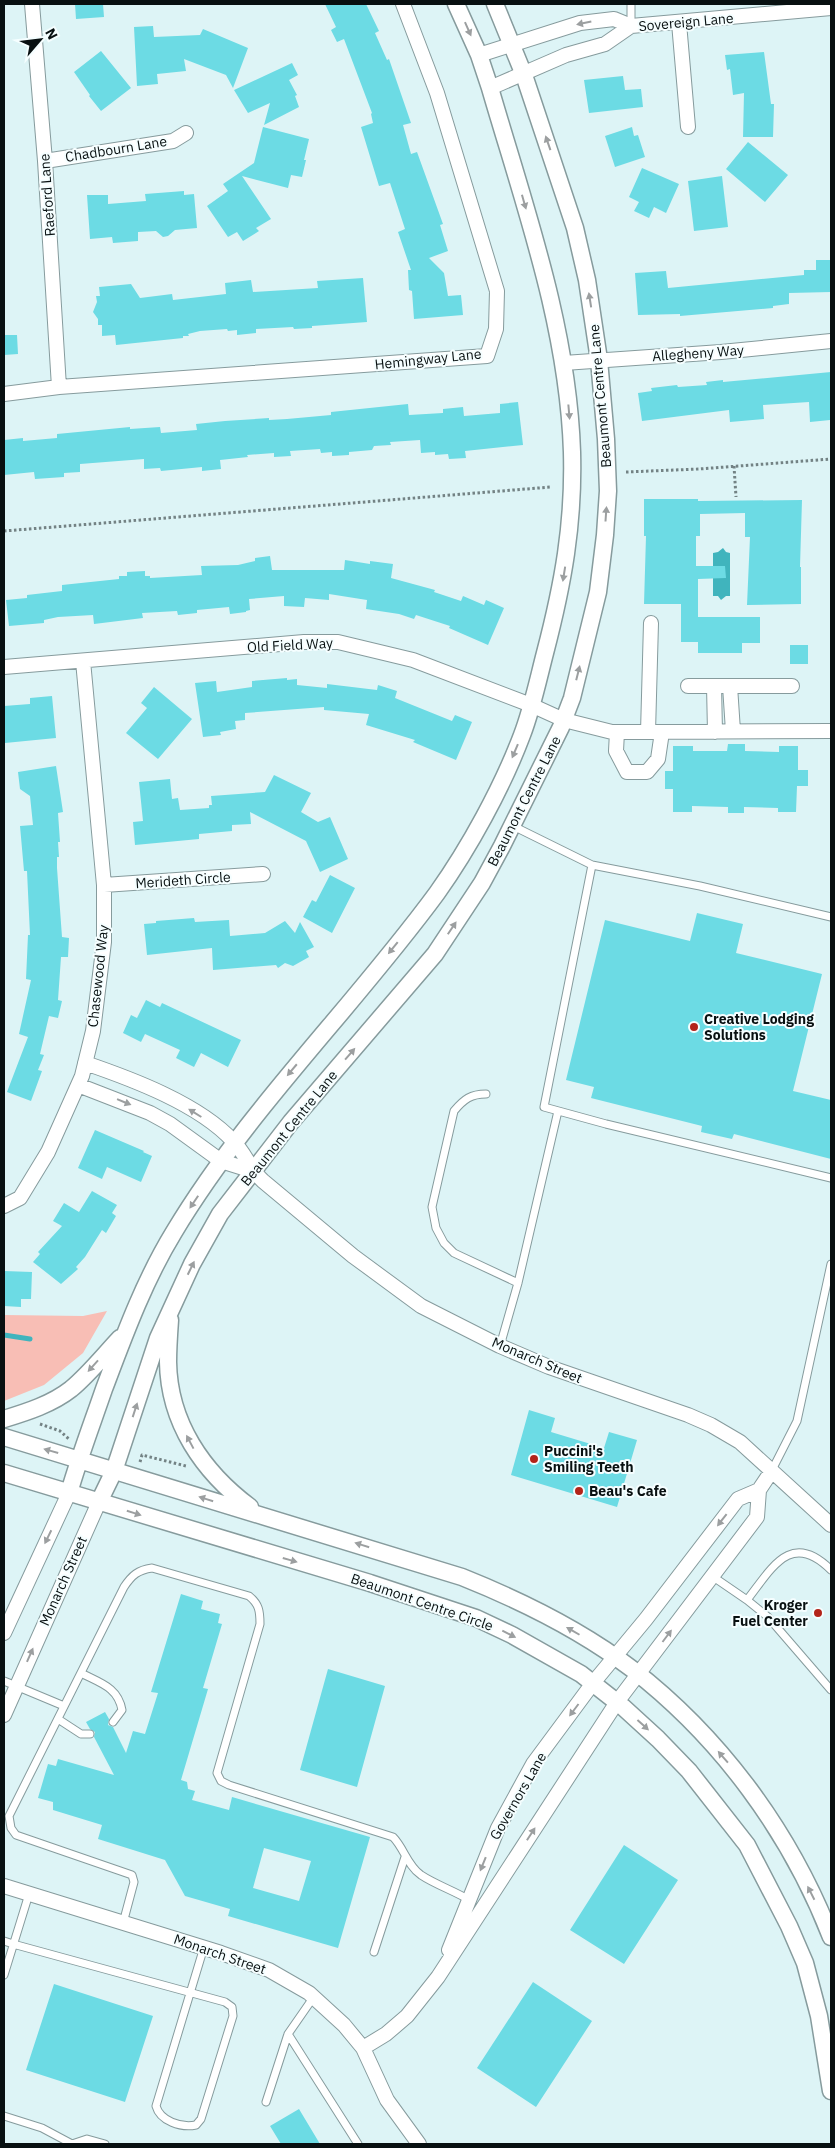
<svg xmlns="http://www.w3.org/2000/svg" width="835" height="2148" font-family="'IBM Plex Sans',sans-serif">
<style>
.green{fill:#f8beb5}
.water{fill:#40b4bd}
.lines{fill:none;stroke-linecap:round;stroke-linejoin:round}
.stream{stroke:#40b4bd;stroke-width:5}
.building{fill:#6cdbe4;fill-rule:evenodd}
.service-casing{stroke:#869b9d;stroke-width:9}
.minor-casing{stroke:#869b9d;stroke-width:16}
.tertiary-casing{stroke:#869b9d;stroke-width:19}
.path{stroke:#738284;stroke-width:3;stroke-dasharray:2.5 2.5;stroke-linecap:butt}
.service{stroke:#fff;stroke-width:7}
.minor{stroke:#fff;stroke-width:14}
.tertiary{stroke:#fff;stroke-width:16}
.oneway{fill:#9c9fa0}
.poi-dot{fill:#b3241a;stroke:#f5feff;stroke-width:2}
.labels{text-anchor:middle;dominant-baseline:central;stroke-width:4;stroke-linejoin:round;paint-order:stroke}
.street-label{font-size:14px;fill:#081011;stroke:#f5feff}
.poi-label{font-size:14px;font-weight:bold;fill:#081011;stroke:#f5feff;text-anchor:start}
</style>
<rect width="100%" height="100%" fill="#ddf4f6"/>
<path class="green" d="M107 1311 83 1353 44 1385 4 1401V1315L83 1316Z"/>
<path class="water" d="M723 548 726 552 730 553V596H726L721 600 718 596H713V553L718 552Z"/>
<g class="lines">
<path class="stream" d="M4 1335 30 1339"/>
</g>
<path class="building" d="M75 4H103L104 17 76 19Z
M325 4H366L379 31 375 33 387 60 389 59 411 123 403 125 411 154 417 152 443 224 440 225 448 251 429 258 444 273 448 296 461 295 463 315 414 319 412 291 409 290 408 270H411L398 232 405 229 390 183 379 186 361 127 373 123 371 114 372 113 344 39 337 42 331 30 336 27Z
M153 26 154 37 200 35 203 29 248 48 233 88 226 75 184 59 186 71 157 74 158 84 137 86 134 27Z
M101 51 131 88 101 111 89 96 90 95 74 72Z
M764 52 771 104H774L773 137H743L744 93 733 95 730 69 727 70 725 55Z
M292 63 298 75 289 80 297 95 295 96 299 107 264 125 270 103 248 113 234 90Z
M623 76 625 90 641 89 643 107 589 113 584 80Z
M263 127 309 139 304 160H306L302 177 291 175 288 188 242 176 271 219 256 228 259 231 243 241 237 232 228 237 207 206 228 191 223 184 254 163Z
M632 127 634 136 638 135 645 157 615 167 605 136Z
M748 142 788 175 765 202 726 169Z
M642 168 679 184 666 213 654 207 649 218 634 211 639 202 629 197Z
M722 176 728 227 694 231 688 181Z
M184 191V195L194 194 197 228 175 230 168 236 163 237 156 231 138 232V241L113 243 112 237 90 239 87 195H108V204L146 201 145 194Z
M816 260H831V292L789 293V304L773 306V308L680 316V314L638 315 635 273 666 271 668 288 804 275V270H816Z
M363 278 367 322 312 326V328L294 329 293 327 256 329V333L237 335V330L228 331 227 329 200 331 188 334 189 336H183V338L116 345 115 335 102 336V325H98V319L93 312 97 302 96 296H100L99 287 131 284 140 298 172 294 173 300 226 294 225 283 251 280 253 292 318 288 317 281Z
M4 335H17L18 354 4 355Z
M831 372 830 420 810 422 809 402 763 405 764 419 730 422 729 410 642 421 638 393 652 391 651 388 677 385 678 387 707 385 706 382 723 380V382Z
M518 402 523 445 465 451 466 458 449 459 448 454 435 455V452L421 453 420 440 390 442 391 445 374 446 372 450 349 452V455L332 456V452L321 453 320 449 290 451 291 456 274 457V453L247 455 248 457 220 460 221 469 202 471V467L161 471 160 468 144 469V459L80 464V472L64 473V477L35 479 34 472 4 475V440L23 438V441L57 438V434L130 427V429L160 427 161 433 197 430 196 424 225 421 269 418V420L287 419 331 415V412L408 404 409 415 443 413V409L463 407 464 416 500 413V404Z
M644 499H698V501L802 500 800 567H801V604L747 605 750 537H745V513L700 514V536H696V566H725L726 578 698 579V617H760V643H742V653H698V642H681V604H644L646 536H644Z
M270 556 272 570H344L345 560 370 564V561L393 564 391 578 435 590 434 592 461 601 463 596 484 605 486 600 504 608 488 645 449 628 450 626 416 615 414 619 399 614 366 609 367 600 329 594V600L305 598 304 607 284 606V596L249 599 250 610 246 611V612L230 614 229 607 197 610V613L178 615 177 611 142 613 143 618 94 624 93 615 58 617 44 620V623L9 626 6 600 27 598V595L62 591V585L119 579V576H127V572L145 571V576H150V578L202 575 201 566 238 565 255 561V558Z
M790 645H808V664H790Z
M287 678V680L297 679V685L327 688V684L377 690 378 685 397 691 395 698 452 721 455 715 472 722 456 760 413 742 415 740 366 725 369 714 324 710V707L245 713V720L235 721 236 729 220 732 221 735 203 737 195 683 216 681 217 692 252 687V681Z
M154 687 192 719 158 759 126 733 147 708 141 703Z
M52 696 56 738 5 743 4 706 30 704V698Z
M728 744H745V751L779 752V746H798V770H808V786H797L796 812H778V808L744 807V813H728V807L692 806V812H673V789H665V771H673V746H693V751H727Z
M56 766 63 812 58 813 60 842H58L59 857H57V868L62 937 69 938 68 957H61L58 1000 62 1001 58 1018 49 1016 40 1054 44 1055 38 1070 42 1071 31 1101 7 1092 28 1037 19 1034 31 980 26 979 28 935H30L27 871H24L20 826 33 825 30 796 20 789 18 772Z
M274 775 311 793 301 812 318 822 330 817 348 859 320 872 306 841 250 812 251 824 232 825V831L199 834V839L135 845 133 822 143 821 139 782 170 779 172 799 178 798 180 810 209 808V805H212L211 796 265 792Z
M330 875 355 888 332 933 303 917 312 900 316 902Z
M697 913 743 924 736 953 822 974 793 1091 831 1100V1159L734 1134 732 1139 701 1132 702 1126 591 1098 594 1087 566 1080 605 920 690 941Z
M194 918 195 922 229 920 230 936 265 933 285 921 295 933 300 922 314 947 306 951 309 957 293 966 285 963 278 968 276 965 213 970 212 948 147 955 144 924 156 923V921Z
M146 1000 160 1007 162 1003 241 1040 228 1067 201 1053 194 1067 176 1058 180 1050 145 1034 141 1042 123 1033 131 1015 137 1018Z
M95 1130 144 1151 143 1152 152 1156 141 1182 107 1167 102 1179 78 1168Z
M92 1191 117 1205 112 1213 116 1216 106 1233 102 1230 85 1257 76 1267 78 1269 61 1284 33 1262 40 1254 38 1252 62 1226 53 1221 64 1203 79 1212Z
M4 1271 32 1272 31 1299H21V1307L4 1306Z
M529 1410 555 1418 551 1432 604 1448 609 1432 637 1440 617 1507 511 1475Z
M181 1594 203 1601 201 1609 220 1614 218 1623 222 1624 203 1688 208 1689 181 1780 187 1782 188 1789 195 1791 192 1800 229 1810 232 1797 370 1837 338 1948 228 1916 230 1909 185 1896 165 1860 98 1839 102 1825 53 1810V1802L38 1798 48 1764 56 1766 58 1759 114 1775 94 1737 95 1732 90 1729 86 1722 105 1712 109 1719 108 1725 113 1727 126 1753 133 1731 145 1734 158 1693 151 1692ZM264 1848 311 1861 299 1901 253 1888Z
M328 1669 385 1686 357 1787 300 1770Z
M624 1845 678 1880 624 1964 570 1930Z
M533 1982 592 2021 536 2107 477 2068Z
M54 1984 153 2016 125 2102 26 2070Z
M299 2109 320 2144H281L270 2126Z"/>
<g class="lines">
<g class="service-casing">
<path id="service" d="M631 26V4
M513 826 592 865 700 886 831 917
M592 865 544 1107 606 1124 831 1178
M486 1094C471 1094 464 1099 454 1111L432 1207 436 1228 444 1243 454 1253 518 1283
M500 1346 518 1283 558 1111
M771 1472 797 1421 831 1264
M712 1576 747 1600 768 1617 831 1690
M747 1600C772 1568 791 1530 831 1570
M81 1673C100 1683 118 1687 122 1710L113 1722
M4 1681 64 1706
M58 1719 81 1734H90
M123 1923 134 1882 132 1875 16 1835 11 1828 9 1816 124 1587C132 1575 138 1570 152 1568L249 1596C259 1604 260 1611 260 1624L217 1773 221 1781 229 1785 393 1837C404 1848 407 1865 421 1875 436 1885 455 1891 471 1901
M4 1941 13 1944 225 2002 232 2007 233 2016 201 2119 196 2125C181 2128 160 2121 156 2106L204 1947
M374 1952 405 1857
M4 1975 29 1894
M313 1998 288 2034 358 2144
M266 2102 288 2034
M4 2116 42 2128 72 2144
M72 2144 87 2139 105 2144"/>
</g>
<g class="minor-casing">
<path id="minor" d="M32 4 45 161 59 387
M679 23 688 127
M479 55 580 23 614 19 631 26 831 8
M490 88 566 55 605 44 631 26
M45 161 173 141 186 133
M564 363 721 352 831 341
M4 394 59 387 487 356 496 329 497 291 437 93 403 4
M4 667 304 642H338L413 660 531 705 564 720 612 732 831 731
M688 686H714L715 732
M714 686H792
M730 686 733 731
M617 732 616 751 627 772H647L658 759 662 732
M648 732 651 623
M104 885 263 874
M85 1063C132 1079 199 1104 233 1141 245 1153 250 1169 263 1181L353 1256 421 1306 500 1346 549 1367 688 1415 711 1425 740 1442 831 1525
M78 1085 150 1113 170 1124 221 1161 253 1171
M4 1206 20 1198 48 1152 82 1076 93 1031 104 942V885L83 661
M4 1633 69 1493
M4 1715 99 1502
M4 1886 221 1953 269 1970 309 1993 344 2025 363 2048 387 2100 419 2144
M449 1950 498 1828 533 1764 593 1683 646 1619 738 1499 759 1490
M363 2048 386 2034 407 2016 438 1977 617 1702 757 1517 759 1490 771 1472"/>
</g>
<g class="tertiary-casing">
<path id="tertiary" d="M170 1320C169 1334 168 1348 168 1362 169 1423 203 1472 250 1507
M4 1419C27 1412 52 1404 71 1389 89 1374 104 1355 120 1338
M4 1437 462 1577C522 1601 581 1630 632 1669 721 1738 790 1832 831 1937
M4 1473 370 1583 476 1618 512 1635 581 1674 623 1707 658 1739 689 1771 747 1845 789 1926 805 1963 819 2016 831 2091
M69 1493C79 1458 92 1424 104 1389 124 1336 144 1281 174 1232 248 1109 352 1009 437 893 469 848 502 788 522 735 532 709 538 680 545 653 563 584 574 524 572 452 568 327 525 208 490 88L479 55 456 4
M99 1502 114 1471 158 1338 192 1264 220 1214 291 1122 435 954 482 883 502 846 561 727 572 698 598 592 605 535 608 491 606 439 599 360 587 280 575 228 524 75 495 4"/>
</g>
<path class="path" d="M734 466 736 497
M626 472 699 469 831 459
M4 531 551 487
M40 1424 60 1431 69 1439
M140 1462 142 1455 186 1466"/>
<use href="#service" class="service"/>
<use href="#minor" class="minor"/>
<use href="#tertiary" class="tertiary"/>
</g>
<defs><path id="oneway-solid" d="M-6-.8H1V-3.2L6.5 0L1 3.2V.8H-6Z" transform="scale(1.25)"/></defs>
<g class="oneway">
<use href="#oneway-solid" transform="translate(584 23) rotate(168)"/>
<use href="#oneway-solid" transform="translate(468 29) rotate(66)"/>
<use href="#oneway-solid" transform="translate(548 143) rotate(-109)"/>
<use href="#oneway-solid" transform="translate(524 202) rotate(74)"/>
<use href="#oneway-solid" transform="translate(590 300) rotate(-99)"/>
<use href="#oneway-solid" transform="translate(569 412) rotate(85)"/>
<use href="#oneway-solid" transform="translate(606 514) rotate(-86)"/>
<use href="#oneway-solid" transform="translate(564 574) rotate(99)"/>
<use href="#oneway-solid" transform="translate(578 673) rotate(-76)"/>
<use href="#oneway-solid" transform="translate(515 751) rotate(113)"/>
<use href="#oneway-solid" transform="translate(452 928) rotate(-56)"/>
<use href="#oneway-solid" transform="translate(393 948) rotate(129)"/>
<use href="#oneway-solid" transform="translate(350 1054) rotate(-49)"/>
<use href="#oneway-solid" transform="translate(292 1070) rotate(130)"/>
<use href="#oneway-solid" transform="translate(124 1102) rotate(22)"/>
<use href="#oneway-solid" transform="translate(195 1113) rotate(-148)"/>
<use href="#oneway-solid" transform="translate(194 1202) rotate(124)"/>
<use href="#oneway-solid" transform="translate(191 1268) rotate(-64)"/>
<use href="#oneway-solid" transform="translate(93 1366) rotate(132)"/>
<use href="#oneway-solid" transform="translate(135 1410) rotate(-72)"/>
<use href="#oneway-solid" transform="translate(190 1442) rotate(-118)"/>
<use href="#oneway-solid" transform="translate(51 1451) rotate(-164)"/>
<use href="#oneway-solid" transform="translate(206 1499) rotate(-163)"/>
<use href="#oneway-solid" transform="translate(134 1513) rotate(17)"/>
<use href="#oneway-solid" transform="translate(722 1520) rotate(128)"/>
<use href="#oneway-solid" transform="translate(48 1537) rotate(116)"/>
<use href="#oneway-solid" transform="translate(362 1545) rotate(-163)"/>
<use href="#oneway-solid" transform="translate(290 1560) rotate(16)"/>
<use href="#oneway-solid" transform="translate(573 1631) rotate(-150)"/>
<use href="#oneway-solid" transform="translate(509 1634) rotate(27)"/>
<use href="#oneway-solid" transform="translate(667 1636) rotate(-53)"/>
<use href="#oneway-solid" transform="translate(30 1655) rotate(-66)"/>
<use href="#oneway-solid" transform="translate(574 1710) rotate(127)"/>
<use href="#oneway-solid" transform="translate(643 1725) rotate(42)"/>
<use href="#oneway-solid" transform="translate(723 1757) rotate(-131)"/>
<use href="#oneway-solid" transform="translate(531 1834) rotate(-57)"/>
<use href="#oneway-solid" transform="translate(483 1864) rotate(112)"/>
<use href="#oneway-solid" transform="translate(811 1893) rotate(-117)"/>
</g>
<g class="poi-dot">
<circle cx="694" cy="1027" r="5"/>
<circle cx="534" cy="1459" r="5"/>
<circle cx="579" cy="1491" r="5"/>
<circle cx="818" cy="1613" r="5"/>
</g>
<g class="labels">
<g class="street-label">
<text transform="translate(686 22) rotate(-5)">Sovereign Lane</text>
<text transform="translate(116 149) rotate(-9)">Chadbourn Lane</text>
<text transform="translate(47 195) rotate(-94)">Raeford Lane</text>
<text transform="translate(698 353) rotate(-4)">Allegheny Way</text>
<text transform="translate(428 359) rotate(-6)">Hemingway Lane</text>
<text transform="translate(600 396) rotate(-95)">Beaumont Centre Lane</text>
<text transform="translate(290 645) rotate(-3)">Old Field Way</text>
<text transform="translate(524 801) rotate(-63)">Beaumont Centre Lane</text>
<text transform="translate(183 880) rotate(-4)">Merideth Circle</text>
<text transform="translate(98 976) rotate(-84)">Chasewood Way</text>
<text transform="translate(289 1128) rotate(-51)">Beaumont Centre Lane</text>
<text transform="translate(537 1360) rotate(23)">Monarch Street</text>
<text transform="translate(63 1581) rotate(-66)">Monarch Street</text>
<text transform="translate(422 1602) rotate(19)">Beaumont Centre Circle</text>
<text transform="translate(518 1796) rotate(-60)">Governors Lane</text>
<text transform="translate(220 1954) rotate(19)">Monarch Street</text>
</g>
<g class="poi-label">
<text x="704" y="1019">Creative Lodging<tspan x="704" dy="16">Solutions</tspan></text>
<text x="544" y="1451">Puccini's<tspan x="544" dy="16">Smiling Teeth</tspan></text>
<text x="589" y="1491">Beau's Cafe</text>
<text x="808" y="1605" text-anchor="end">Kroger<tspan x="808" dy="16">Fuel Center</tspan></text>
</g>
</g>
<rect width="835" height="2148" fill="none" stroke="#081011" stroke-width="10"/>
<g transform="translate(40 40) rotate(62)" stroke="#f5feff" stroke-width="4" paint-order="stroke">
<path d="M0-4L9 19L0 12L-9 19Z" fill="#081011"/>
<text y="-8" font-size="14" font-weight="bold" text-anchor="middle" fill="#081011">N</text>
</g>
</svg>
